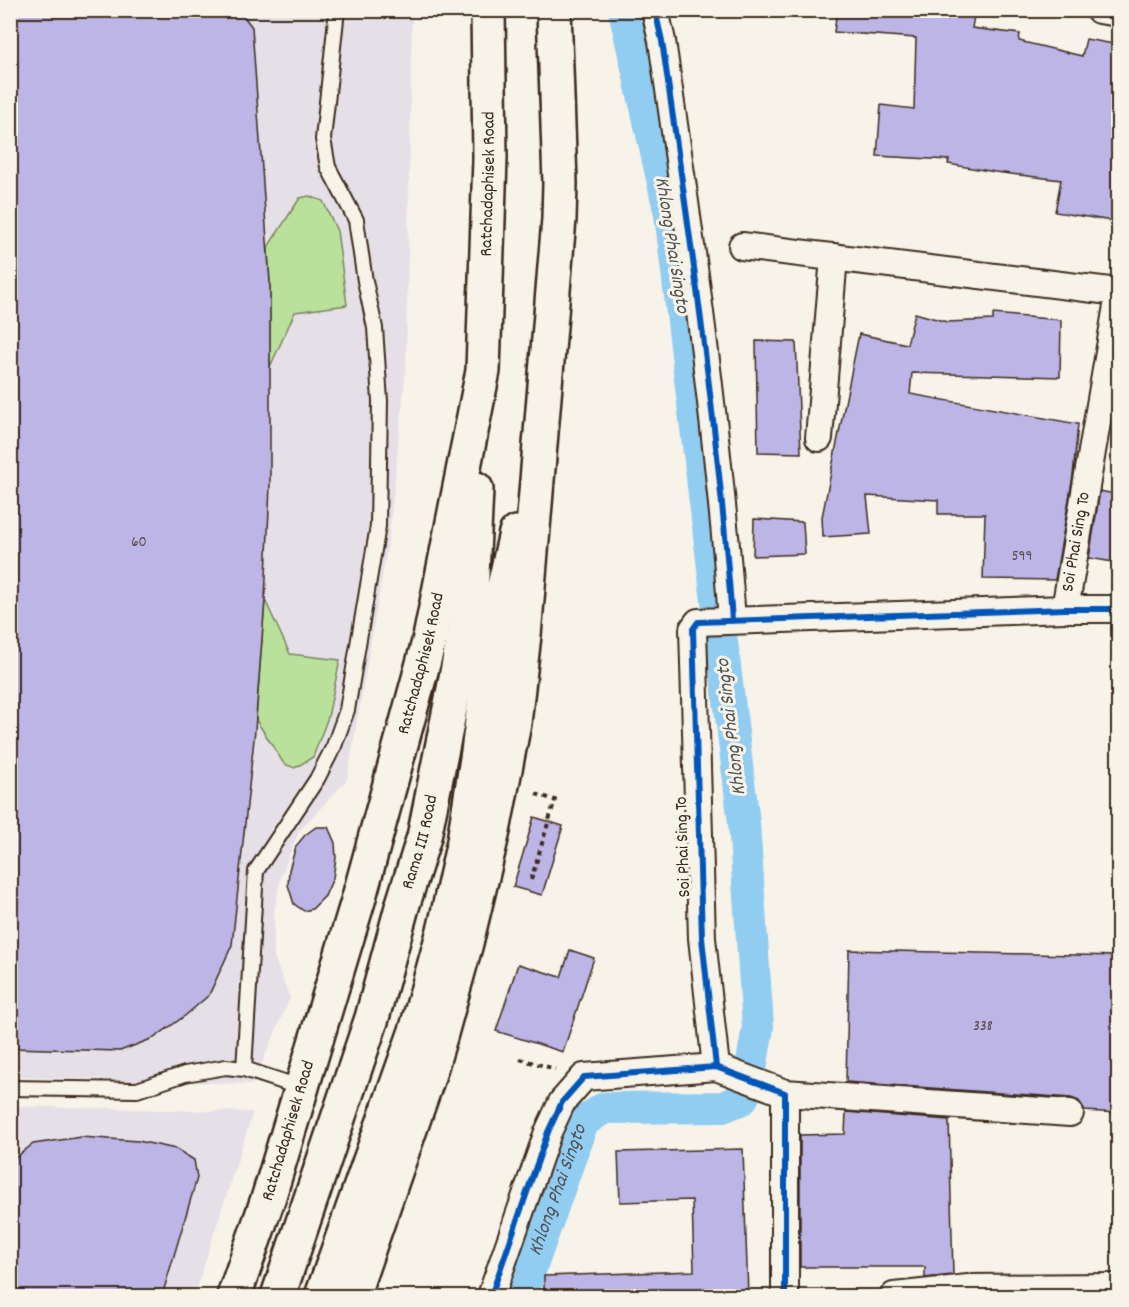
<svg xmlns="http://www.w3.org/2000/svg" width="1129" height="1307" font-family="Dekko,sans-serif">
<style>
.built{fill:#e5e0e7}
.green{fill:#bae19c;stroke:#7a865d;stroke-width:1.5}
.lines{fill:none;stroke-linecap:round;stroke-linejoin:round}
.canal{stroke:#91ccf1;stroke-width:32}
.building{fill:#bcb5e6;stroke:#3b2a1e;stroke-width:1.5}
.service-casing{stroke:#3b2a1e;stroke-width:18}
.minor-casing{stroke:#3b2a1e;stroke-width:30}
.primary-casing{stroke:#3b2a1e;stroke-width:38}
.path{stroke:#3b2a1e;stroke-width:4;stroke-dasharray:4.5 4.5;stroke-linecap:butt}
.service{stroke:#f7f3e8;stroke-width:14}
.minor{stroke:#f7f3e8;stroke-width:26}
.primary{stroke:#f7f3e8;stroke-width:33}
.cycleway-casing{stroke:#f7f3e8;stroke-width:10}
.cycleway{stroke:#0057b8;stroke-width:6}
.labels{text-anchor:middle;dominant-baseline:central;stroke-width:6;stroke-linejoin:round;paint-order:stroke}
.number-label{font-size:15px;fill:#5b4d50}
.street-label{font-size:18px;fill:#3b2a1e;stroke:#f7f3e8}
.water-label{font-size:20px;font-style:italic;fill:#505253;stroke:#f7f3e8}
</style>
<rect width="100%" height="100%" fill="#f7f3e8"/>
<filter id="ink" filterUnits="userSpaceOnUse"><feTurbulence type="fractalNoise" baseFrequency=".0167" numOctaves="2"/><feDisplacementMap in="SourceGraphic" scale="12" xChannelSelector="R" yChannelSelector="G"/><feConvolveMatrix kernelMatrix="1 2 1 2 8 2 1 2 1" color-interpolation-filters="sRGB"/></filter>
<g filter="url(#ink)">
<path class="built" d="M11 11H412L406 368 389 537 347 780 299 831 281 876 274 913V957L290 998 253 1084 11 1077Z
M11 1106 253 1112 194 1296H11Z"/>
<path class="green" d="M309 196 323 201 337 231 347 305 295 312 270 367V283L268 247 300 198Z
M265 600 290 654 340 660 328 717 313 757 295 768 284 764 256 720Z"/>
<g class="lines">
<path class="canal" id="s1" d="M521 1296 583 1122 604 1108 723 1107 742 1099 748 1087 758 1027 744 823 670 214 624 10"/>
</g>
<path class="building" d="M10 10H239L252 27 270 283V486L265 600 255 730 232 945 209 995 186 1015 154 1038 120 1051 10 1048Z
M837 10H975L972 28 1020 34 1019 41 1082 56 1086 39 1119 45V222L1055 212 1061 180 995 172 948 164 949 160 877 156 881 105 914 109 916 38 834 32Z
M915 313 947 322 993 320V314L1061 320 1060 377 912 373 910 394 1078 424 1073 476 1055 580 983 579 985 514H938V500L867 496 871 534 823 537 822 517 859 334 907 344Z
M756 341 796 342 801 453 758 452Z
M1100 491 1119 495V563L1089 558Z
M754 519 803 522 805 554 753 556Z
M534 817 563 826 542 895 513 887Z
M316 827H328L335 843 336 858 333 878 325 896 312 909 304 911 294 904 288 885 289 870 296 846 305 835Z
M570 950 594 958 563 1052 496 1031 518 964 561 977Z
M849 950 1119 956V1113L1084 1111 1079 1101 1071 1098 846 1082Z
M846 1112 949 1120 953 1275 925 1278V1267H800V1135L845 1134Z
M81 1137 138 1141 176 1149 194 1160 197 1178 162 1296H10V1162L33 1144Z
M743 1149 748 1296H544V1276L694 1271 692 1200 620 1202 618 1152Z"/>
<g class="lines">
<g class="service-casing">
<path id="service" d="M244 1069 256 871 317 779 334 746 347 710 378 526 380 401 375 328 365 281 356 220 328 167 323 139 337 10
M10 1088 137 1090 185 1074 226 1067 244 1069 302 1088"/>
</g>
<g class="minor-casing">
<g id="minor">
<path d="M655 10 662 41C690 234 718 426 732 620"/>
<path d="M1099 10 1118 13"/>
<path d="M742 246 1118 292"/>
<path d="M819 438 834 257"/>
<path id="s2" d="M1065 609 1118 300"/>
<path d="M716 1067 702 938 693 629 698 622 1065 609H1118"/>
<path d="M785 1093 1070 1113"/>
<path d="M491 1296 548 1132 562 1102 584 1077 716 1067 785 1093V1296"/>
<path d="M894 1296 968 1288 1118 1287"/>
</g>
</g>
<g class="primary-casing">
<g id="primary">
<path id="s3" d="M234 1296 269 1196 358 901 430 638 483 371 490 158 488 10"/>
<path id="s4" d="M278 1296 372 1018 402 907 424 837 454 689 471 597 476 489"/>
<path d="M322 1296 417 1028 445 927 464 841 478 752 493 636 516 533"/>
<path d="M352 1296 427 1080 440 1037 466 943 493 831 514 723 524 635 559 219 560 183 554 10"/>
</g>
</g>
<path class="path" d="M531 880 555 800 533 793
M520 1059 555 1069"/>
<use href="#service" class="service"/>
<use href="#minor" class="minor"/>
<use href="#primary" class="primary"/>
<g class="cycleway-casing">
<path id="cycleway" d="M655 10 662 41C690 234 718 426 732 620
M716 1067 702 938 693 629 698 622 1065 609H1118
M491 1296 548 1132 562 1102 584 1077 716 1067 785 1093V1296"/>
</g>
<use href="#cycleway" class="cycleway"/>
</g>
</g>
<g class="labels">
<g class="number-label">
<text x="139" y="543">60</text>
<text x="1022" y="557">599</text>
<text x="983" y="1027">338</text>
</g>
<g class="street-label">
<text stroke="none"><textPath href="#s3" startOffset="1146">Ratchadaphisek Road</textPath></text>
<text stroke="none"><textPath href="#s2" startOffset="68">Soi Phai Sing To</textPath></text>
<text stroke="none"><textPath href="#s3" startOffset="660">Ratchadaphisek Road</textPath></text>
<text stroke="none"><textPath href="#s4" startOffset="476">Rama III Road</textPath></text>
<text transform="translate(684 847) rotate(-92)">Soi Phai Sing To</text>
<text stroke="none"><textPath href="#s3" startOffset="174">Ratchadaphisek Road</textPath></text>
</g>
<g class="water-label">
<text transform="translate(671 245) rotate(81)">Khlong Phai Singto</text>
<text transform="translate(732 727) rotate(-97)">Khlong Phai Singto</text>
<text stroke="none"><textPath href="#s1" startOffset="112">Khlong Phai Singto</textPath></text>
</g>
</g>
<rect width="1129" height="1307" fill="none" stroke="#f7f3e8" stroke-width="36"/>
<rect x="18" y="18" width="1093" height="1271" fill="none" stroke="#3b2a1e" stroke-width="2" filter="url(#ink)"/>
</svg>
